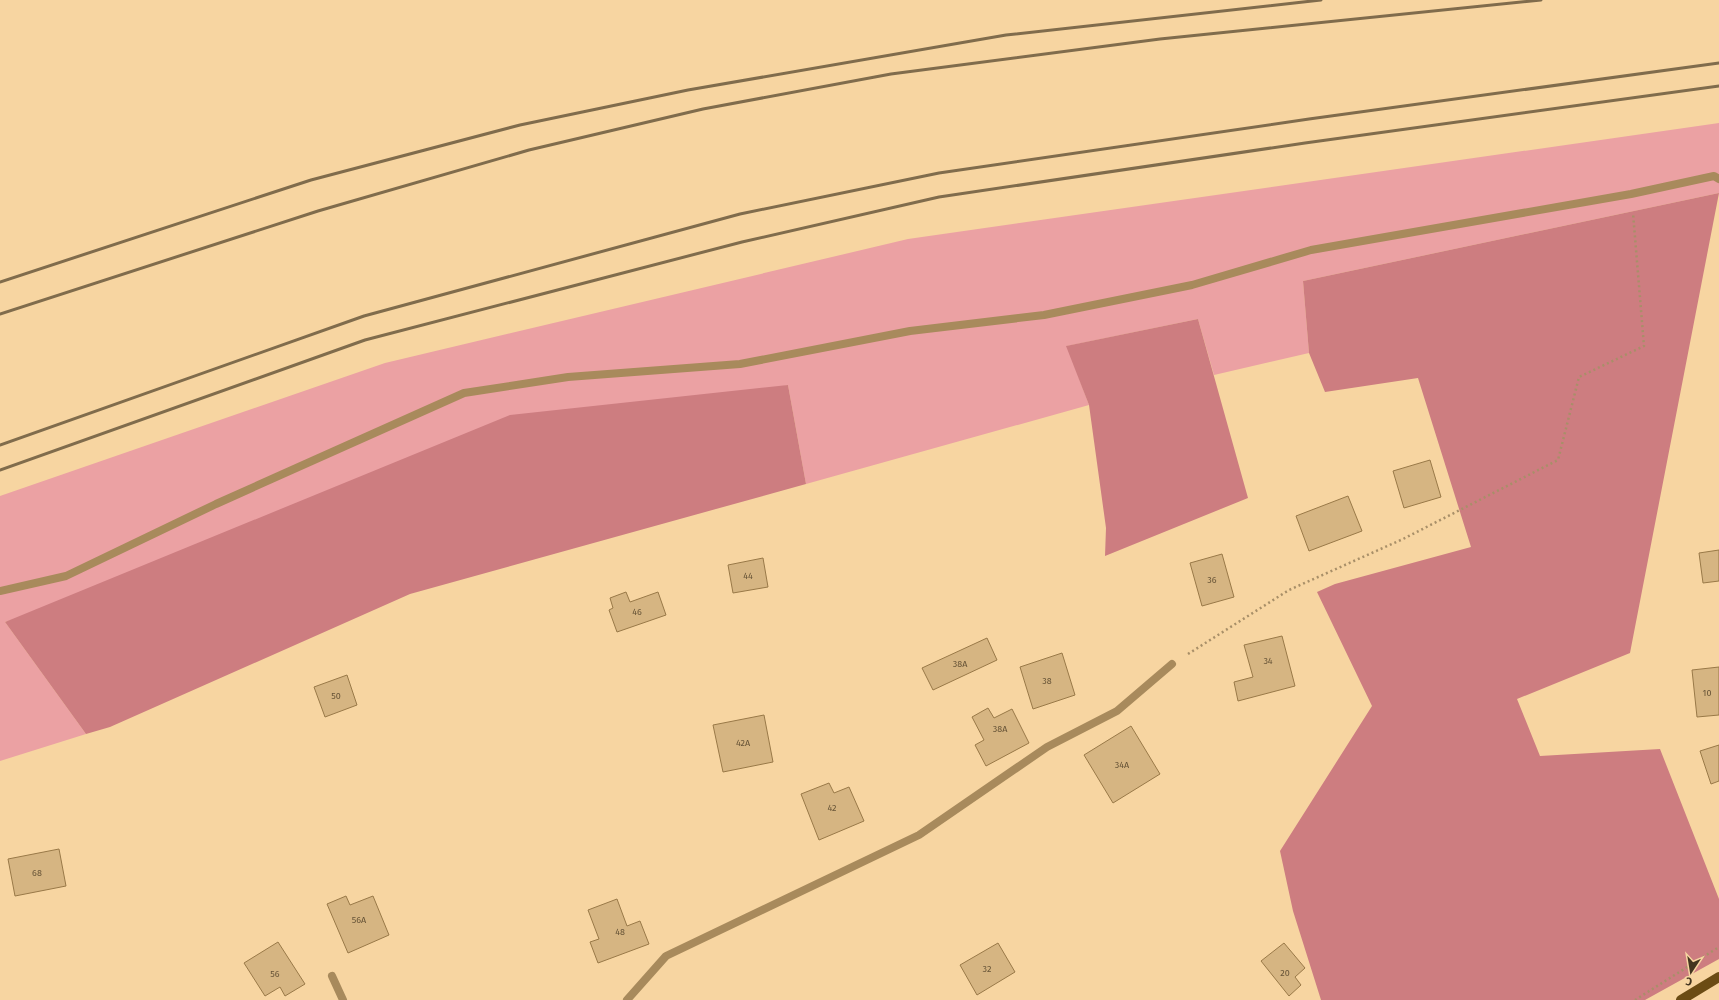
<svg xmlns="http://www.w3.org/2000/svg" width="1719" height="1000" font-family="'Fira Sans',sans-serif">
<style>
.green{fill:#eba1a3}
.forest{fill:#cd7d80}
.building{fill:#d6b582;stroke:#997948}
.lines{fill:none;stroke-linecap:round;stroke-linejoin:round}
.path{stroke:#a88f68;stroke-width:2.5;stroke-dasharray:2 3;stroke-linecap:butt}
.minor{stroke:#a88a5c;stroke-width:8}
.primary{stroke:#6b4c14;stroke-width:10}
.rail{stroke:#806c4c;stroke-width:3}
.labels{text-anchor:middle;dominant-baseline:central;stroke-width:3.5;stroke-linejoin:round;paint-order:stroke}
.number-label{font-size:9px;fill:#685538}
</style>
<rect width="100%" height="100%" fill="#f7d5a1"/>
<path class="green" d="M1719 123V193L1303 281 1309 353 1214 375 1198 319 1067 346 1089 405 806 484 788 385 5 622 86 734 0 761V496L385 363 908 239Z"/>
<path class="forest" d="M1719 193 1630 653 1517 699 1540 756 1660 749 1719 899V959L1645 1000H1321L1293 911 1280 851 1372 706 1317 592 1335 584 1471 547 1418 378 1325 392 1309 353 1303 281Z
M1198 319 1248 498 1105 556 1106 528 1089 405 1066 346Z
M788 385 806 484 410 594 110 727 86 734 5 622 510 415Z"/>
<path class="building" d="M1430 460 1441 497 1404 508 1393 471Z
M1348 496 1362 531 1309 551 1296 516Z
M1719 550V581L1703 583 1699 553Z
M1222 554 1234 597 1202 606 1190 563Z
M763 558 768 587 733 593 728 565Z
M626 592 630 602 658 592 666 615 617 632 609 610 613 608 610 598Z
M1282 636 1295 686 1238 701 1234 682 1253 677 1244 645Z
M987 638 997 660 933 690 922 668Z
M1062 653 1075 695 1033 709 1020 667Z
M1719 667V715L1697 717 1692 670Z
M347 675 357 705 325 717 314 687Z
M988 708 994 718 1012 709 1029 743 986 766 975 745 984 740 972 717Z
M764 715 773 762 723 772 713 725Z
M1131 726 1160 774 1113 803 1084 755Z
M1719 745V781L1711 784 1700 751Z
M829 783 834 793 849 787 864 821 819 840 801 794Z
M59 849 66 886 15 896 8 859Z
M346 896 350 905 373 896 389 935 348 953 327 904Z
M617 899 627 926 640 921 649 944 598 963 590 942 599 939 588 910Z
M278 942 305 984 285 996 280 987 265 996 244 963Z
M998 943 1015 972 977 995 960 965Z
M1284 943 1305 968 1295 977 1301 985 1289 996 1261 961Z"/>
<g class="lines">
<path class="path" d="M1188 654 1289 590 1403 539 1558 460 1579 377 1644 346 1633 213
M1635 1000 1719 947"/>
<path class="minor" d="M0 591 66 576 216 504 464 393 568 377 740 364 910 331 1044 315 1192 285 1311 250 1631 194 1714 176 1719 179
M332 976 343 1000
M627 1000 666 956 919 835 1047 747 1117 711 1172 664"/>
<path class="primary" d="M1681 1000 1719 977"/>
<path class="rail" d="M0 282 311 180 520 125 688 90 1006 35 1321 0
M0 314 318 211 529 150 703 109 891 74 1160 39 1541 0
M0 445 364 316 740 214 939 173 1309 119 1719 63
M0 470 365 340 742 242 939 197 1305 143 1719 86"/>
</g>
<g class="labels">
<g class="number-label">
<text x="748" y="576">44</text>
<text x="1212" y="580">36</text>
<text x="637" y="612">46</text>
<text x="1268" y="661">34</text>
<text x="960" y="664">38А</text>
<text x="1047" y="681">38</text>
<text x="1707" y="693">10</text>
<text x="336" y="696">50</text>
<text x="1000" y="729">38А</text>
<text x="743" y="743">42А</text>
<text x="1122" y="765">34А</text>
<text x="832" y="808">42</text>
<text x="37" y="873">68</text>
<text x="359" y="920">56А</text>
<text x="620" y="932">48</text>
<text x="987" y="969">32</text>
<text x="1285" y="973">20</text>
<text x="275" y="974">56</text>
</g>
</g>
<g transform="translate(1691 972) rotate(192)" stroke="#f7d5a1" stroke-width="3" paint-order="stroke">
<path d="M0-3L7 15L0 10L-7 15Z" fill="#433520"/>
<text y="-6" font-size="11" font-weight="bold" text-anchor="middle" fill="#433520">С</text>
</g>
</svg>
